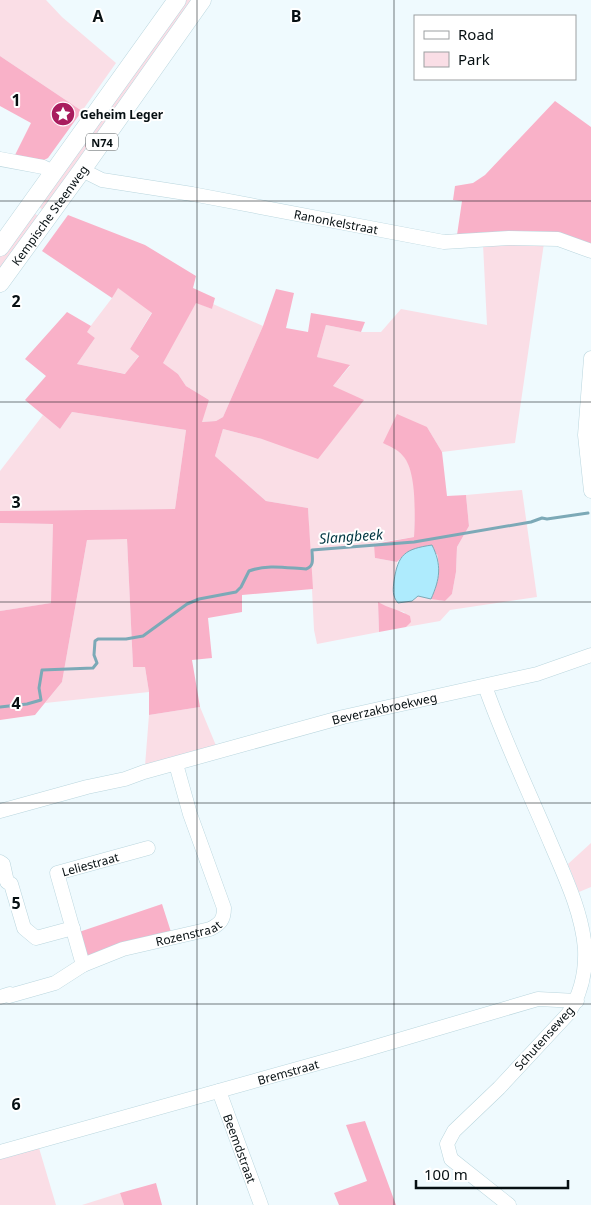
<svg xmlns="http://www.w3.org/2000/svg" width="591" height="1205" font-family="'Noto Sans',sans-serif">
<style>
.green{fill:#fadee6}
.forest{fill:#f9b1c8}
.water{fill:#aeebfd;stroke:#7ca9b7}
.lines{fill:none;stroke-linecap:round;stroke-linejoin:round}
.stream{stroke:#7ca9b7;stroke-width:3}
.minor-casing{stroke:#bad6de;stroke-width:15}
.major-casing{stroke:#bad6de;stroke-width:19}
.minor{stroke:#fff;stroke-width:14}
.major{stroke:#fff;stroke-width:18}
.grid{fill:none;stroke:#071013;stroke-width:1;stroke-opacity:0.55}
.labels{text-anchor:middle;dominant-baseline:central;stroke-width:4;stroke-linejoin:round;paint-order:stroke}
.shield{fill:#fff;stroke:#51585a;stroke-width:1}
.shield-label{font-size:11px;font-weight:bold;fill:#071013}
.poi-label{font-size:12px;font-weight:bold;fill:#071013;stroke:#fff;text-anchor:start}
.street-label{font-size:12px;fill:#071013;stroke:#fff}
.water-label{font-size:14px;font-style:italic;fill:#003642;stroke:#fff}
.grid-label{font-size:16px;text-anchor:middle;font-weight:bold;fill:#071013;stroke:#fff;stroke-width:4;stroke-linejoin:round;paint-order:stroke}
</style>
<rect width="100%" height="100%" fill="#effafe"/>
<path class="green" d="M0 0H46L62 17 116 63 82 111 0 56Z
M182 0H195L45 211 37 206Z
M32 212 40 217 0 273V257Z
M544 243 515 443 442 452 427 427 395 448C398 451 403 455 406 459 418 482 415 512 414 537L375 543V558L397 562 393 593 412 601 418 596 445 601 452 594 456 572 457 547 469 526 466 495 522 490 537 597 450 610 440 621 406 627 410 622 404 612 390 609 378 603 379 632 317 644 314 630 308 508 266 501 215 456 223 429 262 439 333 386 350 366 317 357 326 325 361 332H381L401 309 487 325 483 244Z
M117 287 152 312 130 349 139 355 126 374 77 364 95 338 86 332 112 298Z
M196 302 212 309 213 304 263 326 223 417 216 421 201 422 209 400 186 386 178 374 162 363Z
M72 412 186 430 175 509 0 511V471L43 415 60 429Z
M0 523 53 524 52 603 0 611Z
M127 538 133 667H145L149 692 45 703 62 682 87 540Z
M200 707 217 748 145 766 149 715Z
M591 843V887L579 892 568 864Z
M39 1148 56 1205H0V1159Z
M120 1193 124 1205H82Z"/>
<path class="forest" d="M0 56 82 111 48 158 44 160 14 157 31 123 0 106Z
M555 101 591 127V247L457 235 462 201 453 200 455 186 473 183 485 175Z
M68 215 145 245 196 276 193 288 215 298 212 309 196 303 163 363 178 374 186 386 209 400 202 422 216 421 223 417 263 326 276 289 294 293 286 328 308 332 311 313 365 322 361 332 326 325 317 357 350 365 333 386 364 400 318 459 262 439 223 429 215 456 266 501 308 508 313 589 242 595V612L208 618 212 658 192 660 200 707 149 715V692L145 667H133L127 539 87 540 62 682 35 715 0 720V611L51 603 53 524 0 523V511L175 509 186 430 72 412 60 429 25 400 46 376 25 359 67 312 91 326 87 332 95 338 77 364 125 374 139 356 130 349 152 313 118 288 112 298 42 251Z
M397 414 427 427 442 452 447 496 466 495 469 526 457 547 456 572 452 594 445 601 431 599C438 583 441 571 437 554H405L397 562 375 558 374 544 414 537C415 517 417 471 403 456 397 449 391 447 383 443Z
M378 602C388 608 400 610 410 616L411 622 406 627 379 632Z
M162 904 171 932 86 958 79 932Z
M365 1121 396 1205H339L334 1193 367 1181 346 1125Z
M156 1183 162 1205H124L120 1193Z"/>
<path class="water" d="M432 545C442 565 440 579 431 599L418 596 412 601 398 603C392 596 393 589 394 581 398 554 405 549 432 545Z"/>
<g class="lines">
<path class="stream" d="M0 707 27 704 41 700 39 688 42 670 93 668 97 663 94 655 95 641 98 639H126L143 636 187 604 199 599 236 592 241 587 249 571C267 564 287 568 306 569 315 566 312 558 312 550L414 542 531 522 542 518 547 519 588 513"/>
<g class="minor-casing">
<g id="minor">
<path d="M0 159 43 167 53 172"/>
<path id="s1" d="M82 170 102 180 192 194 444 242 509 238 558 239 591 251"/>
<path d="M591 358 585 435 591 491"/>
<path d="M485 686C504 740 529 792 551 844 565 877 582 912 585 949 586 972 581 994 568 1014L499 1088 454 1131 447 1144 451 1159 509 1205"/>
<path id="s2" d="M0 811 87 787 125 779 144 772 343 717 537 674 591 655"/>
<path d="M0 862 3 864 7 882 11 884 24 928 36 938 73 928"/>
<path id="s3" d="M83 965 57 873 148 848"/>
<path id="s4" d="M0 997 10 994 9 996 55 983 83 965 123 949 210 929C220 924 224 920 224 908L190 814 176 764"/>
<path id="s5" d="M219 1091 261 1205"/>
<path id="s6" d="M0 1152 351 1054 538 999 577 1001"/>
</g>
</g>
<g class="major-casing">
<g id="major">
<path d="M0 247 177 0"/>
<path id="s7" d="M0 283 82 170 202 0"/>
</g>
</g>
<use href="#minor" class="minor"/>
<use href="#major" class="major"/>
</g>
<path class="grid" d="M197 0V1205M394 0V1205M0 201H591M0 402H591M0 602H591M0 803H591M0 1004H591"/>
<defs>
<g id="sight-disc" transform="scale(1.25)"><circle r="9.5" fill="#a91c5e" stroke="#fff"/><path d="M0-6L1.8-2.2L6-1.7L2.9 1.2L3.7 5.4L0 3.3L-3.7 5.4L-2.9 1.2L-6-1.7L-1.8-2.2Z" fill="#fff"/></g>
</defs>
<g fill-rule="evenodd">
<use href="#sight-disc" x="63" y="114"/>
</g>
<g class="labels">
<rect class="shield" x="86" y="133.5" width="32" height="17" rx="4"/>
<g class="shield-label">
<text x="102" y="142">N74</text>
</g>
<g class="poi-label">
<text x="80" y="114">Geheim Leger</text>
</g>
<g class="street-label">
<text stroke="none"><textPath href="#s7" startOffset="84">Kempische Steenweg</textPath></text>
<text stroke="none"><textPath href="#s1" startOffset="260">Ranonkelstraat</textPath></text>
<text stroke="none"><textPath href="#s2" startOffset="398">Beverzakbroekweg</textPath></text>
<text stroke="none"><textPath href="#s3" startOffset="130">Leliestraat</textPath></text>
<text stroke="none"><textPath href="#s4" startOffset="204">Rozenstraat</textPath></text>
<text transform="translate(544 1038) rotate(-48)">Schutenseweg</text>
<text stroke="none"><textPath href="#s6" startOffset="299">Bremstraat</textPath></text>
<text stroke="none"><textPath href="#s5" startOffset="61">Beemdstraat</textPath></text>
</g>
<g class="water-label">
<text transform="translate(351 536) rotate(-4)">Slangbeek</text>
</g>
</g>
<g class="grid-label">
<text x="98" y="22">A</text>
<text x="296" y="22">B</text>
<text x="16" y="106">1</text>
<text x="16" y="307">2</text>
<text x="16" y="508">3</text>
<text x="16" y="709">4</text>
<text x="16" y="909">5</text>
<text x="16" y="1110">6</text>
</g>
<rect x="414" y="15" width="162" height="65" fill="#ffffff" stroke="#9c9fa1"/>
<rect x="424" y="31" width="25" height="8" fill="#ffffff" stroke="#9c9fa1"/>
<text x="458" y="40" font-size="15" fill="#071013">Road</text>
<rect x="424" y="52" width="25" height="15" fill="#fadee6" stroke="#9c9fa1"/>
<text x="458" y="65" font-size="15" fill="#071013">Park</text>
<path d="M416 1180v8h152v-8" fill="none" stroke="#071013" stroke-width="2.5"/>
<text x="424" y="1180" font-size="15" fill="#071013" stroke="#ffffff" stroke-width="4" paint-order="stroke">100 m</text>
</svg>
